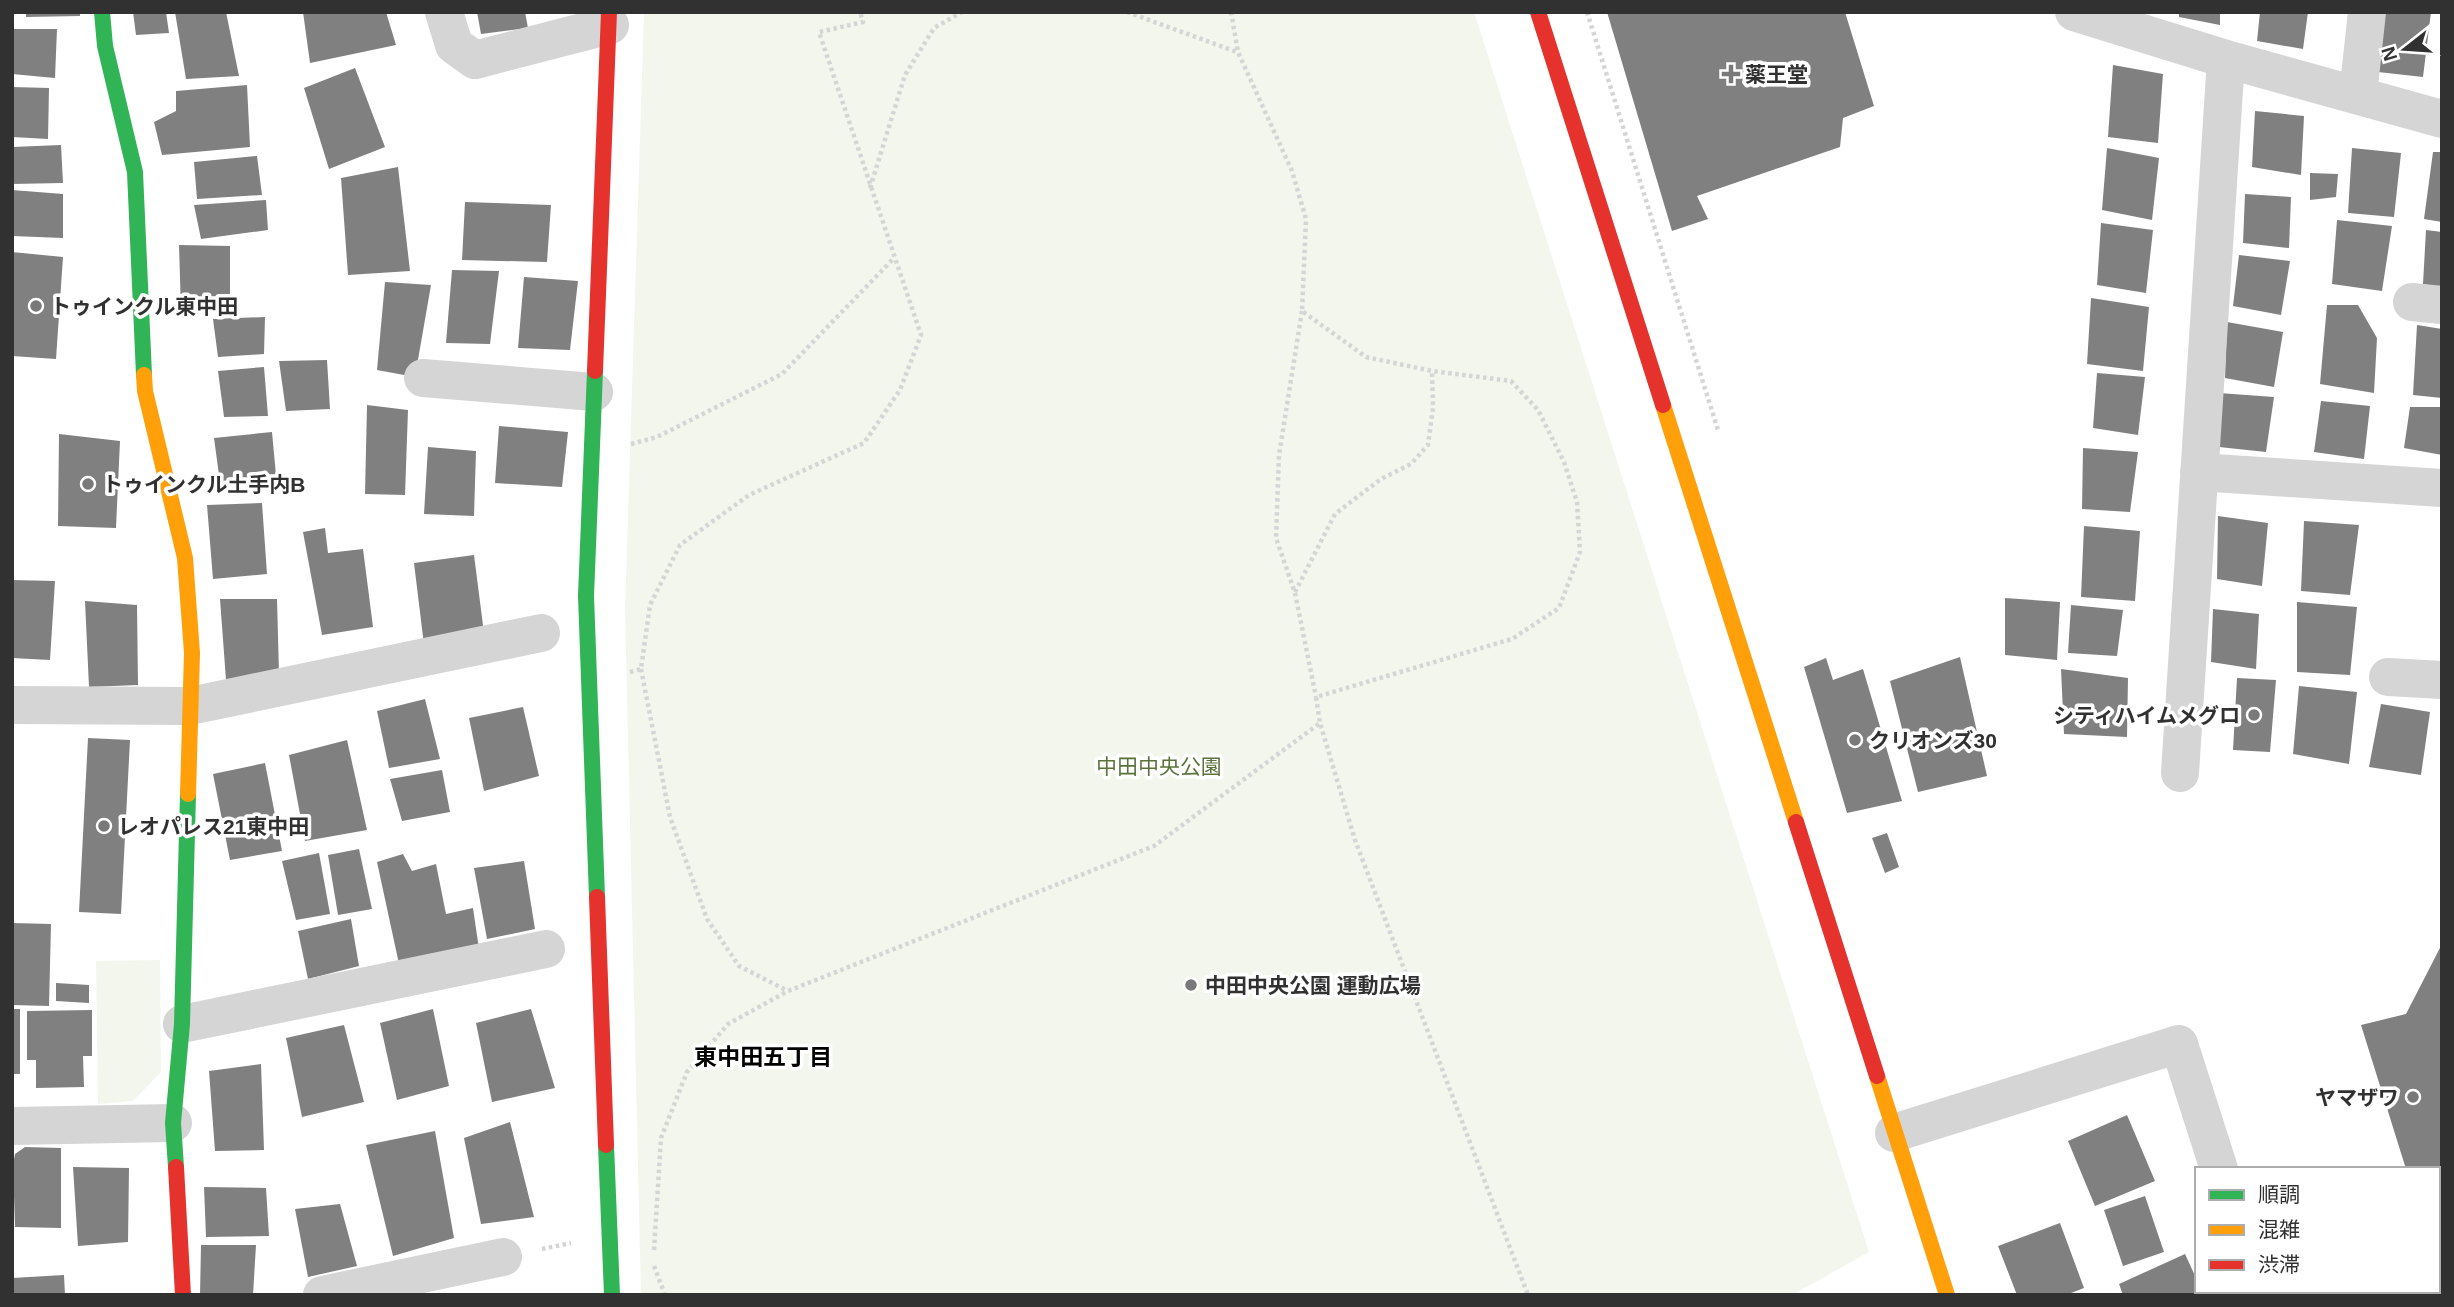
<svg xmlns="http://www.w3.org/2000/svg" width="2454" height="1307" font-family="Helvetica,'Noto Sans JP',sans-serif">
<style>
.green{fill:#f3f6ed}
.building{fill:#808080}
.lines{fill:none;stroke-linecap:round;stroke-linejoin:round}
.path{stroke:#d5d5d5;stroke-width:4.5;stroke-dasharray:3.5 3.5;stroke-linecap:butt}
.street{stroke:#d5d5d5;stroke-width:38}
.fast{stroke:#30b455;stroke-width:16}
.slow{stroke:#ff9f0a;stroke-width:16}
.jam{stroke:#e5322d;stroke-width:16}
.poi-dot{fill:#797979;stroke:#fff;stroke-width:2.5}
.labels{text-anchor:middle;dominant-baseline:central;stroke-width:7;stroke-linejoin:round;paint-order:stroke}
.poi-label{font-size:21px;font-weight:bold;fill:#313131;stroke:#fff;text-anchor:start}
.park-label{font-size:21px;fill:#5b723a;stroke:#fff}
.neighbourhood-label{font-size:23px;font-weight:bold;fill:#000;stroke:#fff}
</style>
<rect width="100%" height="100%" fill="#fff"/>
<path class="green" d="M644 12H1474L1869 1252 1792 1295H641L625 610Z
M160 960 161 1072 133 1101 98 1104 96 961Z"/>
<path class="building" d="M26 12H80V16L26 17Z
M133 12H166L169 33 136 35Z
M175 12H226L239 76 186 79Z
M303 12H386L396 45 310 63Z
M477 12H525L528 28 481 34Z
M1607 12H1845L1874 106 1843 118 1840 147 1697 196 1708 219 1672 231Z
M2179 12H2220V25L2179 17Z
M2260 12H2308L2303 49 2257 41Z
M2384 12H2431L2423 77 2378 72Z
M12 29H57L55 78 12 74Z
M2113 65 2163 74 2158 143 2108 137Z
M355 68 385 147 329 169 304 88Z
M247 85 250 147 162 155 154 122 176 111V91Z
M12 87 49 88 48 139 12 137Z
M2255 111 2304 116 2301 175 2252 167Z
M61 145 63 183 12 184V147Z
M2107 148 2159 158 2152 220 2102 210Z
M2352 148 2401 153 2394 217 2348 213Z
M2433 152H2442V222L2424 219Z
M257 156 262 195 197 199 194 162Z
M398 167 410 271 348 275 341 178Z
M2310 173 2338 174 2336 197 2310 200Z
M12 190 63 194V238L12 236Z
M2245 194 2291 197 2289 248 2243 243Z
M266 200 268 230 201 239 194 205Z
M465 202 551 205 547 262 462 260Z
M2337 220 2392 226 2382 291 2332 284Z
M2101 223 2153 230 2146 293 2097 285Z
M2426 230 2442 232V288L2423 284Z
M179 245 230 246V307L181 310Z
M12 252 63 257 56 359 12 356Z
M2239 255 2290 261 2281 315 2233 306Z
M452 270 499 271 490 344 446 343Z
M524 277 578 281 570 350 518 348Z
M385 282 431 285 415 377 377 370Z
M2091 298 2149 307 2143 371 2087 364Z
M2327 305H2358L2377 338 2374 393 2320 384Z
M265 317 264 354 218 357 213 319Z
M2227 322 2283 332 2274 387 2225 378Z
M2417 325 2442 329V398L2413 395Z
M327 360 330 409 286 411 279 361Z
M264 367 268 416 224 417 218 371Z
M2097 373 2145 377 2138 435 2093 428Z
M2219 393 2274 397 2266 452 2219 447Z
M2321 401 2370 406 2364 459 2314 452Z
M367 405 408 410 405 495 365 494Z
M2410 407H2442V455L2404 448Z
M499 426 568 432 562 487 495 483Z
M272 432 277 486 221 490 214 438Z
M59 434 120 441 116 528 58 526Z
M428 447 476 451 474 516 424 514Z
M2083 448 2138 452 2130 512 2082 509Z
M262 503 267 574 213 579 207 505Z
M2218 516 2268 523 2262 586 2217 579Z
M2304 521 2359 525 2350 595 2301 591Z
M2084 526 2140 531 2135 601 2081 597Z
M325 528 328 553 363 549 373 627 322 635 303 532Z
M474 555 484 633 424 645 414 563Z
M12 580 55 581 50 660 12 658Z
M2005 598 2060 602 2057 660 2005 655Z
M220 599H277L279 673 226 680Z
M85 601 137 605 138 685 89 687Z
M2297 602 2357 607 2350 675 2297 672Z
M2071 605 2123 610 2117 656 2068 653Z
M2213 609 2259 614 2256 669 2211 662Z
M1960 657 1987 776 1918 792 1890 681Z
M1826 658 1833 680 1863 669 1902 801 1847 813 1804 667Z
M2061 669 2128 678 2127 737 2064 734Z
M2237 678 2276 680 2270 752 2233 750Z
M2299 686 2357 692 2349 764 2293 754Z
M425 699 440 759 389 768 377 711Z
M2381 704 2430 712 2421 775 2369 767Z
M523 707 539 776 484 791 469 718Z
M88 738 130 740 121 914 79 912Z
M347 740 367 830 305 841 289 755Z
M265 763 282 851 230 860 213 774Z
M442 770 450 812 402 821 390 779Z
M1887 833 1899 867 1885 873 1872 838Z
M359 849 372 909 338 915 328 855Z
M319 853 330 914 296 920 282 861Z
M403 854 412 871 436 864 446 914 473 908 479 949 399 964 377 862Z
M524 861 535 929 487 939 474 868Z
M351 919 359 966 308 979 298 931Z
M12 923 51 924 49 1006 12 1005Z
M2442 944V1280H2441L2438 1271V1169H2406L2361 1025 2406 1014Z
M56 983 89 985V1003L56 1001Z
M12 1009H20V1074H12Z
M433 1009 449 1086 397 1100 380 1023Z
M531 1009 555 1088 492 1102 476 1023Z
M92 1010V1056H83L84 1087 36 1088V1060H27V1011Z
M344 1025 364 1102 302 1117 286 1038Z
M261 1064 264 1150 215 1151 209 1071Z
M2127 1115 2155 1181 2095 1206 2068 1141Z
M510 1122 534 1217 481 1224 464 1138Z
M435 1131 454 1238 393 1256 366 1145Z
M25 1147 61 1148V1228L15 1227 13 1165 15 1154Z
M73 1167 129 1168 128 1242 78 1246Z
M204 1187 266 1188 269 1236 206 1237Z
M2145 1196 2164 1252 2123 1266 2104 1210Z
M340 1204 357 1266 308 1277 295 1209Z
M2060 1223 2084 1288 2066 1295H2017L1998 1246Z
M201 1245H256L253 1295H200Z
M2185 1254 2197 1280V1291L2203 1295H2123L2119 1284Z
M64 1275 65 1295H12V1278Z"/>
<g class="lines">
<path class="path" d="M1127 12 1237 52
M1231 12 1238 52 1292 171 1306 219 1302 311 1366 357 1432 371 1511 381 1538 410 1564 462 1577 502 1580 552 1559 608 1512 639 1316 697 1320 723 1355 840 1528 1295
M1587 12 1718 430
M870 188 905 75 934 28 962 12
M1302 311 1279 455 1276 538 1295 593 1316 697
M631 444 657 437 782 374 894 258
M1295 592 1335 514 1381 479 1411 464 1428 445 1433 408 1432 371
M641 669 670 817 707 919 739 966 788 991
M630 672 641 669 650 605 680 545 749 495 864 443 900 390 921 335 819 32 863 22 860 12
M542 1249 571 1243
M654 1250 661 1138 687 1072 728 1024 788 991 1154 846 1320 723
M654 1266 665 1295"/>
<path class="street" d="M444 12 454 45 475 60 610 25
M2074 12 2226 59
M2358 95 2367 12
M2412 302 2442 305
M423 378 594 392
M2199 472 2442 488
M2388 677 2442 680
M12 705 190 706 541 633
M2180 773 2226 59 2442 119
M182 1024 546 949
M12 1126 173 1123
M1894 1133 2179 1044 2219 1169
M2258 1291 2259 1295
M322 1295 503 1257"/>
<path class="fast" d="M102 12 105 46 135 172 144 375
M595 371 586 596 597 897
M606 1145 612 1295
M176 1167 173 1123 182 1024 188 794"/>
<path class="slow" d="M144 375 145 391 185 558 192 653 188 794
M1663 405 1796 822
M1877 1076 1947 1295"/>
<path class="jam" d="M1538 12 1663 405
M595 371 609 12
M1796 822 1877 1076
M597 897 606 1145
M176 1167 183 1295"/>
</g>
<g class="poi-dot">
<path d="M1727.5 63.5h7v7h7v7h-7v7h-7v-7h-7v-7h7z"/>
<circle cx="36" cy="306" r="7"/>
<circle cx="88" cy="484" r="7"/>
<circle cx="2254" cy="715" r="7"/>
<circle cx="1855" cy="740" r="7"/>
<circle cx="104" cy="826" r="7"/>
<circle cx="1191" cy="985" r="7"/>
<circle cx="2413" cy="1097" r="7"/>
</g>
<g class="labels">
<g class="poi-label">
<text x="1745" y="74">薬王堂</text>
<text x="50" y="306">トゥインクル東中田</text>
<text x="102" y="484">トゥインクル土手内B</text>
<text x="2240" y="715" text-anchor="end">シティハイムメグロ</text>
<text x="1869" y="740">クリオンズ30</text>
<text x="118" y="826">レオパレス21東中田</text>
<text x="1205" y="985">中田中央公園 運動広場</text>
<text x="2399" y="1097" text-anchor="end">ヤマザワ</text>
</g>
<g class="park-label">
<text x="1159" y="766">中田中央公園</text>
</g>
<g class="neighbourhood-label">
<text x="763" y="1057">東中田五丁目</text>
</g>
</g>
<rect width="2454" height="1307" fill="none" stroke="#313131" stroke-width="28"/>
<rect x="2195" y="1167" width="245" height="126" fill="#ffffff" stroke="#adadad" stroke-width="2"/>
<rect x="2209" y="1190" width="35" height="10" fill="#30b455" stroke="#adadad" stroke-width="2"/>
<text x="2258" y="1202" font-size="21" fill="#313131">順調</text>
<rect x="2209" y="1225" width="35" height="10" fill="#ff9f0a" stroke="#adadad" stroke-width="2"/>
<text x="2258" y="1237" font-size="21" fill="#313131">混雑</text>
<rect x="2209" y="1260" width="35" height="10" fill="#e5322d" stroke="#adadad" stroke-width="2"/>
<text x="2258" y="1272" font-size="21" fill="#313131">渋滞</text>
<g transform="translate(2405 49) rotate(253)" stroke="#ffffff" stroke-width="5" paint-order="stroke">
<path d="M0-5L12 26L0 18L-12 26Z" fill="#313131"/>
<text y="-10" font-size="19" font-weight="bold" text-anchor="middle" fill="#313131">N</text>
</g>
</svg>
